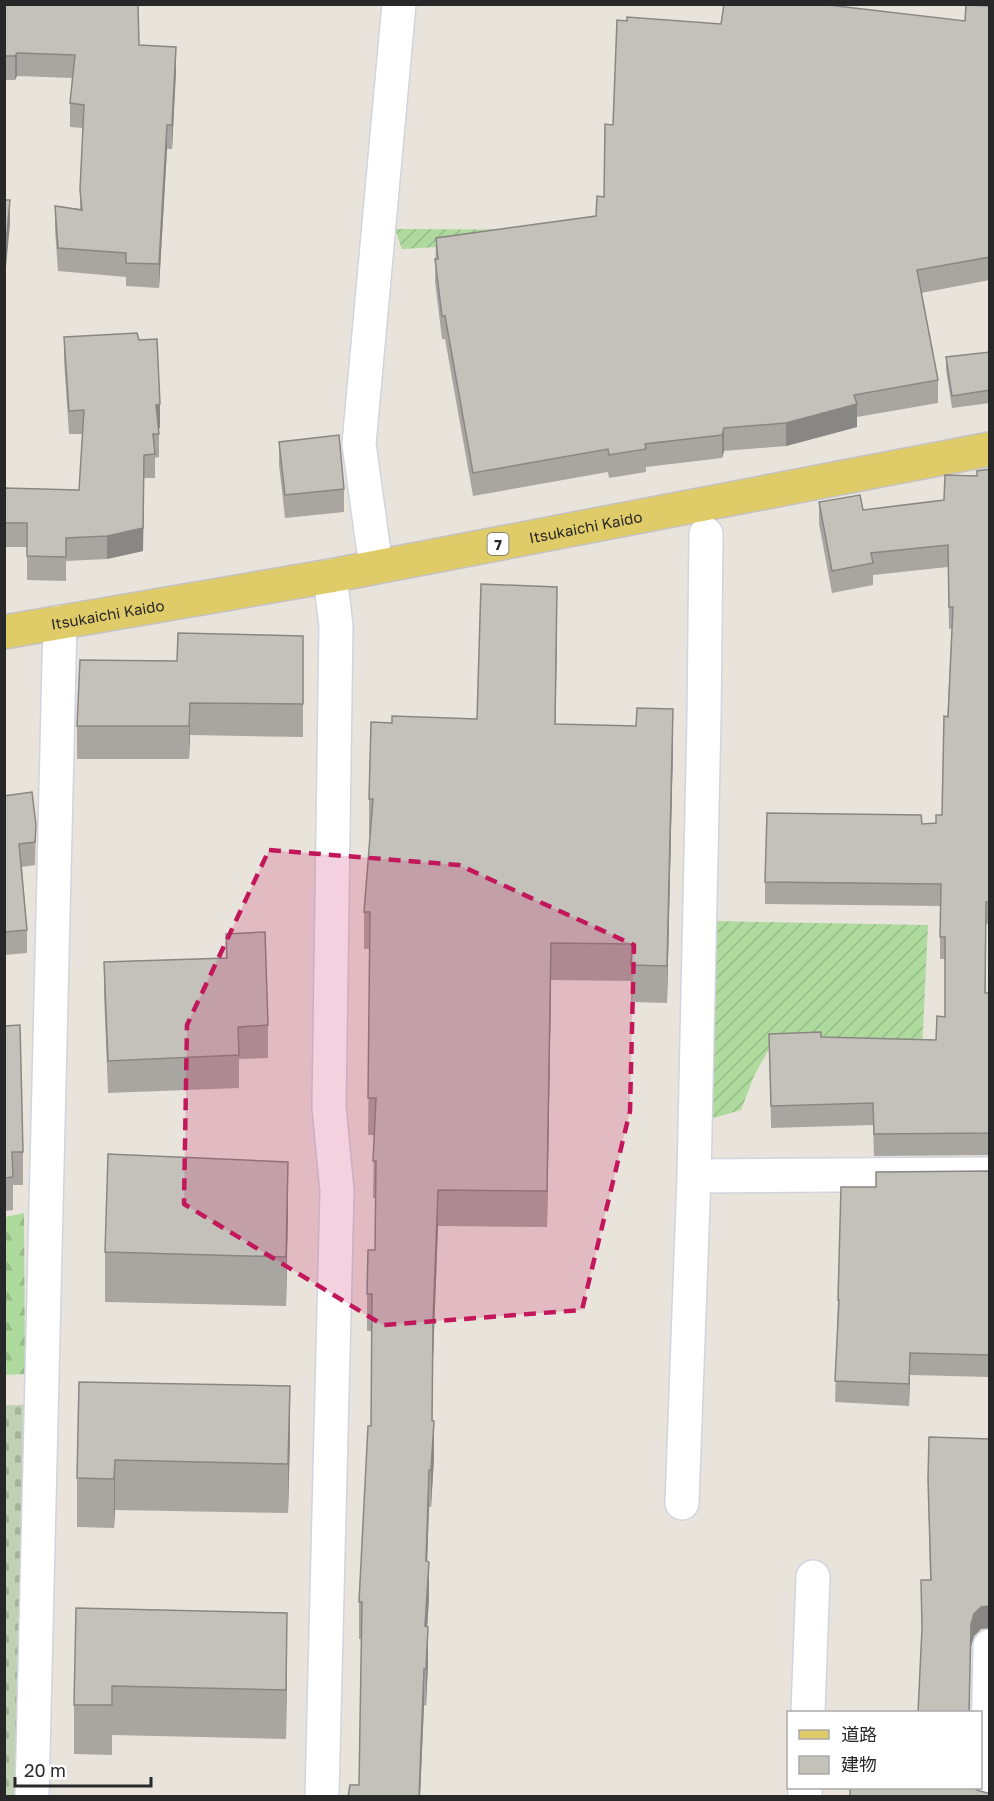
<svg xmlns="http://www.w3.org/2000/svg" width="994" height="1801" font-family="'Golos Text','Noto Sans JP',sans-serif">
<style>
.forest{fill:url(#forest-firs)}
.cemetery{fill:url(#cemetery-stones)}
.garden{fill:url(#garden-furrows)}
.lines{fill:none;stroke-linecap:round;stroke-linejoin:round}
.minor-casing{stroke:#d1d3df;stroke-width:36}
.primary-casing{stroke:#c3c3c3;stroke-width:36}
.minor{stroke:#fff;stroke-width:33}
.primary{stroke:#e0cb69;stroke-width:33}
.wall{fill:#a9a6a1}
.shaded-wall{fill:#898783}
.building{fill:#c4c1bb;stroke:#898783;stroke-width:1.5}
.marked{fill:#c2185b;fill-opacity:0.2;stroke:#c2185b;stroke-width:4.5;stroke-dasharray:12 8;stroke-linejoin:round}
.labels{text-anchor:middle;dominant-baseline:central;stroke-width:5;stroke-linejoin:round;paint-order:stroke}
.shield{fill:#fff;stroke:#686868;stroke-width:1.5}
.shield-label{font-size:14px;font-weight:bold;fill:#282828}
.street-label{font-size:15px;fill:#282828;stroke:#fff}
</style>
<defs>
<pattern id="forest-firs" width="22" height="20" patternUnits="userSpaceOnUse" patternTransform="scale(1.5)"><rect width="22" height="20" fill="#aeda9e"/><path d="M5 1l3.5 6h-7zM16 11l3.5 6h-7z" fill="#96bb88"/></pattern>
<pattern id="cemetery-stones" width="16" height="16" patternUnits="userSpaceOnUse" patternTransform="scale(1.5)"><rect width="16" height="16" fill="#c1d1b4"/><path d="M2 7V4a2 2 0 0 1 4 0v3zM10 15v-3a2 2 0 0 1 4 0v3z" fill="#a6b39b"/></pattern>
<pattern id="garden-furrows" width="10" height="10" patternUnits="userSpaceOnUse" patternTransform="scale(1.5)"><rect width="10" height="10" fill="#aeda9e"/><path d="M-1 1l2-2M0 10L10 0M9 11l2-2" fill="none" stroke="#96bb88"/></pattern>
</defs>
<rect width="100%" height="100%" fill="#e9e4db"/>
<path class="forest" d="M24 1213 25 1374 5 1375V1217Z"/>
<path class="cemetery" d="M5 1405H26L16 1796H5Z"/>
<path class="garden" d="M395 229 586 230 564 240 402 249Z
M714 921 928 925 922 1050 773 1042 754 1076 741 1110 710 1119Z"/>
<g class="lines">
<g class="minor-casing">
<path id="minor" d="M376 567 359 444 399 4
M694 1176 990 1174
M682 1503 694 1176 704 718 706 534
M808 1712 813 1577
M32 1796 60 622
M322 1796 337 1191 329 1107 336 626 330 576
M805 1796V1788
M987 1796 990 1646"/>
</g>
<g class="primary-casing">
<g id="primary">
<path id="s1" d="M4 632 330 576 990 449"/>
</g>
</g>
<use href="#minor" class="minor"/>
<use href="#primary" class="primary"/>
</g>
<path class="wall" d="M4 4 139 45 176 71 172 149H167L159 288 126 286V277L58 271 55 230V206L80 209V190L83 128 70 127V103L72 78 17 76 15 80H4Z
M990 6V280L921 293 938 380V403L857 417V427L786 446 724 451 722 458 646 467V472L609 478 608 472 473 496 445 339H442L435 282 436 238 596 216 604 197 613 125 721 24 965 21Z
M64 337 160 428H159V457L155 458V478H144L143 551 107 559 66 561V581L27 580V547H4V488L79 490 83 434H69L64 361Z
M990 352V403L952 408 946 370V357Z
M279 442 344 489V512L285 518 279 465Z
M990 469V924H986V993H990V1155L874 1156 873 1125 771 1128 769 1034 821 1037 936 1040 945 1017V959H940V906L765 904V882L922 824 936 823 942 815 952 628 949 629 948 567 873 575V585L832 593 819 524V502L863 510 944 500 977 476Z
M557 624 555 724 673 746 667 1003 631 1002V981L551 980 547 1227 438 1226 433 1359 432 1421 434 1458 431 1507H429L427 1561 429 1598 427 1627 428 1663 426 1706 424 1705 420 1797H348L359 1785 362 1639H359V1602L371 1426 372 1331H367V1294L375 1250 376 1198H373L374 1135H368L370 949H364V912L370 835H369V799L392 723V716L477 719Z
M303 636V737L190 735 189 759H77V726L177 661Z
M4 796 36 825 35 865 22 867 27 930V953L4 955Z
M226 934 268 1025V1058L239 1059V1088L108 1093 104 995V962L226 958Z
M4 1026 23 1152V1185H13V1210L4 1211Z
M990 1171V1377L910 1375 909 1406 835 1402 838 1300 876 1187V1172Z
M288 1211 286 1306 105 1302V1252Z
M79 1382 290 1436 288 1513 115 1510 114 1528 77 1527V1478Z
M990 1439V1628L981 1629 974 1636 971 1646 930 1580 928 1479Z
M76 1608 287 1662 286 1739 112 1735V1755L74 1754V1705Z"/>
<path class="shaded-wall" d="M176 47V71L172 149V125Z
M17 53V76L15 80V56Z
M167 125V149L159 288V264Z
M10 200V224L4 289V265Z
M160 404V428L156 429V405Z
M857 404V427L786 446V423Z
M724 428V451L722 458V435Z
M144 478 143 551 107 559V536Z
M557 587V624L555 761V724Z
M190 703V735L189 759V726Z
M673 709V746L667 1003V966Z
M551 943V980L547 1227V1191Z
M288 1162V1211L286 1306V1257Z
M438 1190V1226L433 1359 432 1458 433 1322Z
M910 1353V1375L909 1406V1384Z
M290 1386V1436L288 1513V1464Z
M434 1421V1458L431 1507V1470Z
M115 1460V1510L114 1528V1479Z
M429 1470V1507L426 1598V1561Z
M429 1562V1598L425 1663V1626Z
M990 1606V1628L981 1629 974 1636 971 1646V1624L974 1614 981 1607Z
M287 1613V1662L286 1739V1690Z
M428 1627V1663L426 1706V1669Z
M424 1669V1705L420 1797H419Z"/>
<path class="building" d="M4 4H138L139 45 176 47 172 125H167L159 264 126 263V253L58 248 55 206 82 210 80 190 84 105 70 103 75 55 17 53 15 56H4Z
M724 4H820L965 21 966 5 990 6V257L917 270 938 380 854 395 857 404 786 423 724 428 722 435 645 444 646 449 609 455 608 449 473 473 445 316H442L435 259H438L436 238 596 216 597 196 604 197 605 124 613 125 617 20 627 21V17L721 24Z
M4 200H10L4 265Z
M137 333 139 340 157 339 160 404 156 405 159 434H153L155 454 144 455 143 528 107 536 66 538V557L27 556V523H4V488L79 490 84 410 69 411 64 337Z
M990 352V390L952 396 946 357Z
M339 435 344 489 285 495 279 442Z
M990 469V902H986L985 993H990V1133L874 1134 873 1103 771 1106 769 1034 821 1032V1037L936 1040 937 1016 945 1017V937H940L941 884 765 882 767 813 921 815 922 824 936 823V815H942L944 716 948 717 953 607H949L948 545 871 553 873 563 832 571 819 502 860 495 863 510 944 500 945 475 977 476V471Z
M481 584 557 587 555 724 636 726 637 708 673 709 667 966 631 965 632 944 551 943 547 1191 438 1190 433 1322 432 1421H434L431 1470H429L426 1561 429 1562 425 1626 428 1627 426 1669H424L419 1797H348L350 1785H359L362 1602H359L368 1426H371L372 1294H367L368 1250H375L376 1161H373L376 1098H368L370 912H364L373 799H369L371 722 392 723V716L477 719Z
M178 633 303 636V704L190 703 189 726H77L80 660 177 661Z
M32 792 36 825 35 842 19 844 27 930 4 932V796Z
M265 932 268 1025 238 1027 239 1055 108 1061 104 962 227 958 226 934Z
M20 1025 23 1152H12L13 1177 4 1178V1026Z
M108 1154 288 1162 286 1257 105 1252Z
M990 1171V1355L910 1353 909 1384 835 1381 839 1300H838L841 1187H876V1172Z
M79 1382 290 1386 288 1464 115 1460 114 1479 77 1478Z
M929 1437 990 1439V1606L981 1607 974 1614 971 1624 969 1713H918L922 1628 921 1580H931L928 1479Z
M76 1608 287 1613 286 1690 112 1686V1705H74Z
M850 1788H975L977 1790 987 1793 990 1792V1797H850Z"/>
<path class="marked" d="M269 850 459 865 634 945 630 1111 582 1310 383 1325 184 1204 187 1025Z"/>
<g class="labels">
<rect class="shield" x="487.5" y="533" width="21" height="22" rx="4.5"/>
<g class="shield-label">
<text x="498" y="544">7</text>
</g>
<g class="street-label">
<text stroke="none"><textPath href="#s1" startOffset="591">Itsukaichi Kaido</textPath></text>
<text stroke="none"><textPath href="#s1" startOffset="105">Itsukaichi Kaido</textPath></text>
</g>
</g>
<rect width="994" height="1801" fill="none" stroke="#282828" stroke-width="12"/>
<rect x="787" y="1711" width="195" height="78" fill="#ffffff" stroke="#a9a9a9" stroke-width="1.5"/>
<rect x="799" y="1730" width="30" height="9" fill="#e0cb69" stroke="#a9a9a9" stroke-width="1.5"/>
<text x="841" y="1741" font-size="18" fill="#282828">道路</text>
<rect x="799" y="1756" width="30" height="18" fill="#c4c1bb" stroke="#a9a9a9" stroke-width="1.5"/>
<text x="841" y="1771" font-size="18" fill="#282828">建物</text>
<path d="M15 1777v9h136v-9" fill="none" stroke="#282828" stroke-width="3"/>
<text x="24" y="1777" font-size="18" fill="#282828" stroke="#ffffff" stroke-width="4.5" paint-order="stroke">20 m</text>
</svg>
